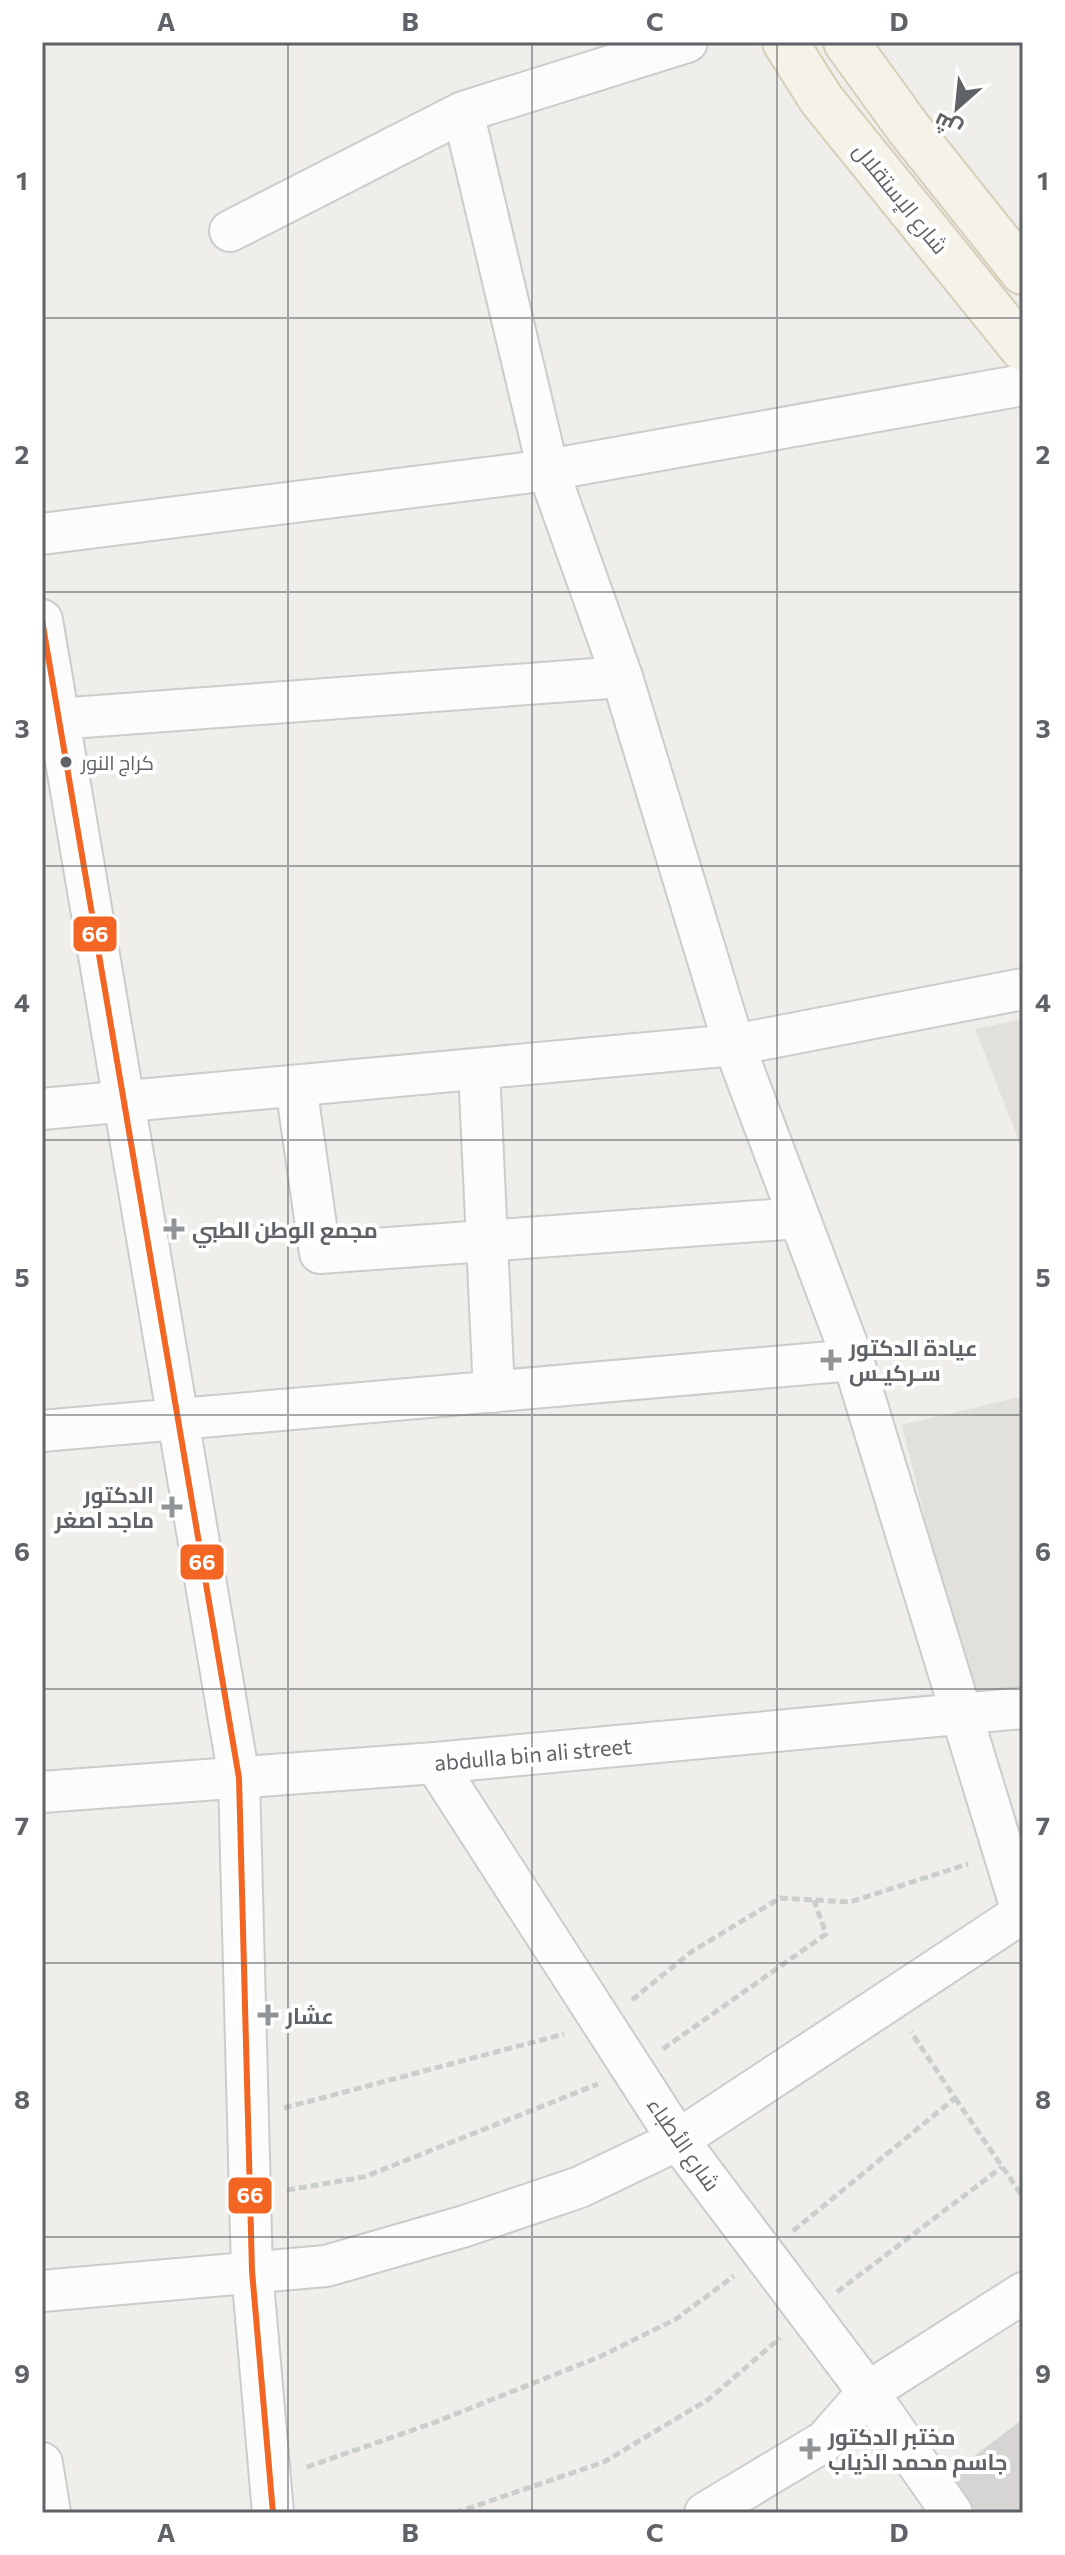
<svg xmlns="http://www.w3.org/2000/svg" width="1065" height="2555" font-family="Commissioner,Cairo,sans-serif">
<style>
.education{fill:#e2e0da}
.building{fill:#d6d5d3}
.lines{fill:none;stroke-linecap:round;stroke-linejoin:round}
.minor-casing{stroke:#cbcccc;stroke-width:44}
.major-casing{stroke:#d7ceb8;stroke-width:48}
.path{stroke:#cacfcc;stroke-width:5;stroke-dasharray:8 4;stroke-linecap:butt}
.minor{stroke:#fdfcfc;stroke-width:40}
.major{stroke:#f4f2e9;stroke-width:44}
.bus-1-casing{stroke:#fff;stroke-width:12}
.bus-1{stroke:#f26522;stroke-width:6}
.grid{fill:none;stroke:#5f6368;stroke-width:2;stroke-opacity:0.55}
.bus-dot{fill:#5f6368;stroke:#fff;stroke-width:3}
.poi-dot{fill:#919496;stroke:#fff;stroke-width:3}
.labels{text-anchor:middle;dominant-baseline:central;stroke-width:8;stroke-linejoin:round;paint-order:stroke}
.bus-label{font-size:20px;fill:#5f6368;stroke:#fff;text-anchor:start}
.street-label{font-size:22px;fill:#5f6368;stroke:#fff}
.poi-label{font-size:22px;font-weight:bold;fill:#5f6368;stroke:#fff;text-anchor:start}
.line-badge{stroke:#fff;stroke-width:3}
.badge-label{font-size:22px;text-anchor:middle;font-weight:bold;fill:#fff}
.neatline{fill:none;stroke:#5f6368;stroke-width:3}
.grid-label{font-size:26px;text-anchor:middle;font-weight:bold;fill:#5f6368}
</style>
<rect width="100%" height="100%" fill="#efeeea"/>
<path class="education" d="M1023 1019V1151L975 1029Z
M1023 1396V1692L970 1704 902 1425Z"/>
<path class="building" d="M1023 2419V2513H978L949 2475Z"/>
<g class="lines">
<g class="minor-casing">
<path id="minor" d="M687 42 463 112 548 470 622 677 734 1045 853 1360 1023 1915
M230 231 463 112
M42 534 548 470 1023 385
M42 620 239 1778 252 2271 273 2513
M57 719 622 677
M479 1069 494 1392
M296 1086 320 1253 799 1218
M42 1109 734 1045 1023 989
M42 1431 853 1360
M435 1763 678 2140 868 2392 952 2513
M42 1792 435 1763 1023 1708
M42 2291 326 2266 465 2226 580 2187 678 2140 1022 1913
M42 2463 50 2513
M705 2513 825 2441 868 2392 1023 2293"/>
</g>
<g class="major-casing">
<path id="major" d="M785 42 821 99 1023 349
M846 42 909 129 1023 272"/>
</g>
<path class="path" d="M632 2000 691 1952 780 1898 850 1902 968 1864
M663 2049 826 1934 814 1900
M955 2098 1023 2197
M284 2108 564 2034
M287 2190 364 2177 598 2084
M793 2231 955 2098 911 2032
M837 2292 1002 2167
M307 2467 433 2423 599 2357 676 2319 734 2276
M455 2513 604 2462 709 2399 780 2338"/>
<use href="#minor" class="minor"/>
<use href="#major" class="major"/>
<g class="bus-1-casing">
<path id="bus-1" d="M42 620 239 1778 252 2271 273 2513"/>
</g>
<use href="#bus-1" class="bus-1"/>
</g>
<path class="grid" d="M288 42V2513M532 42V2513M777 42V2513M42 318H1023M42 592H1023M42 866H1023M42 1140H1023M42 1415H1023M42 1689H1023M42 1963H1023M42 2237H1023"/>
<circle class="bus-dot" cx="66" cy="762" r="7"/>
<g class="poi-dot">
<path d="M170 1217h8v8h8v8h-8v8h-8v-8h-8v-8h8z"/>
<path d="M827 1348h8v8h8v8h-8v8h-8v-8h-8v-8h8z"/>
<path d="M168 1495h8v8h8v8h-8v8h-8v-8h-8v-8h8z"/>
<path d="M264 2003h8v8h8v8h-8v8h-8v-8h-8v-8h8z"/>
<path d="M806 2437h8v8h8v8h-8v8h-8v-8h-8v-8h8z"/>
</g>
<g class="labels">
<g class="bus-label">
<text x="81" y="762">كراج النور</text>
</g>
<g class="street-label">
<text transform="translate(901 198) rotate(51)">شارع الإستقلال</text>
<text transform="translate(533 1754) rotate(-5)">abdulla bin ali street</text>
<text transform="translate(684 2144) rotate(55)">شارع الأطباء</text>
</g>
<g class="poi-label">
<text x="192" y="1229">مجمع الوطن الطبي</text>
<text x="849" y="1347">عيادة الدكتور<tspan x="849" dy="25">سـركيـس</tspan></text>
<text x="154" y="1494" text-anchor="end">الدكتور<tspan x="154" dy="25">ماجد اصغر</tspan></text>
<text x="286" y="2015">عشار</text>
<text x="828" y="2436">مختبر الدكتور<tspan x="828" dy="25">جاسم محمد الذياب</tspan></text>
</g>
</g>
<g class="line-badge">
<rect x="72" y="915" width="46" height="38" rx="8" fill="#f26522"/>
<rect x="179" y="1543" width="46" height="38" rx="8" fill="#f26522"/>
<rect x="227" y="2176" width="46" height="39" rx="8" fill="#f26522"/>
</g>
<g class="badge-label">
<text x="95" y="942">66</text>
<text x="202" y="1570">66</text>
<text x="250" y="2203">66</text>
</g>
<rect width="1065" height="2555" fill="none" stroke="#ffffff" stroke-width="88"/>
<g transform="translate(957 108) rotate(207)" stroke="#ffffff" stroke-width="6" paint-order="stroke">
<path d="M0-6L14 30L0 20L-14 30Z" fill="#5f6368"/>
<text y="-12" font-size="22" font-weight="bold" text-anchor="middle" fill="#5f6368">ش</text>
</g>
<rect x="44" y="44" width="977" height="2467" class="neatline"/>
<g class="grid-label">
<text x="166" y="31">A</text>
<text x="410" y="31">B</text>
<text x="655" y="31">C</text>
<text x="899" y="31">D</text>
<text x="22" y="190">1</text>
<text x="1043" y="190">1</text>
<text x="22" y="464">2</text>
<text x="1043" y="464">2</text>
<text x="22" y="738">3</text>
<text x="1043" y="738">3</text>
<text x="22" y="1012">4</text>
<text x="1043" y="1012">4</text>
<text x="22" y="1287">5</text>
<text x="1043" y="1287">5</text>
<text x="22" y="1561">6</text>
<text x="1043" y="1561">6</text>
<text x="22" y="1835">7</text>
<text x="1043" y="1835">7</text>
<text x="22" y="2109">8</text>
<text x="1043" y="2109">8</text>
<text x="22" y="2383">9</text>
<text x="1043" y="2383">9</text>
<text x="166" y="2542">A</text>
<text x="410" y="2542">B</text>
<text x="655" y="2542">C</text>
<text x="899" y="2542">D</text>
</g>
</svg>
